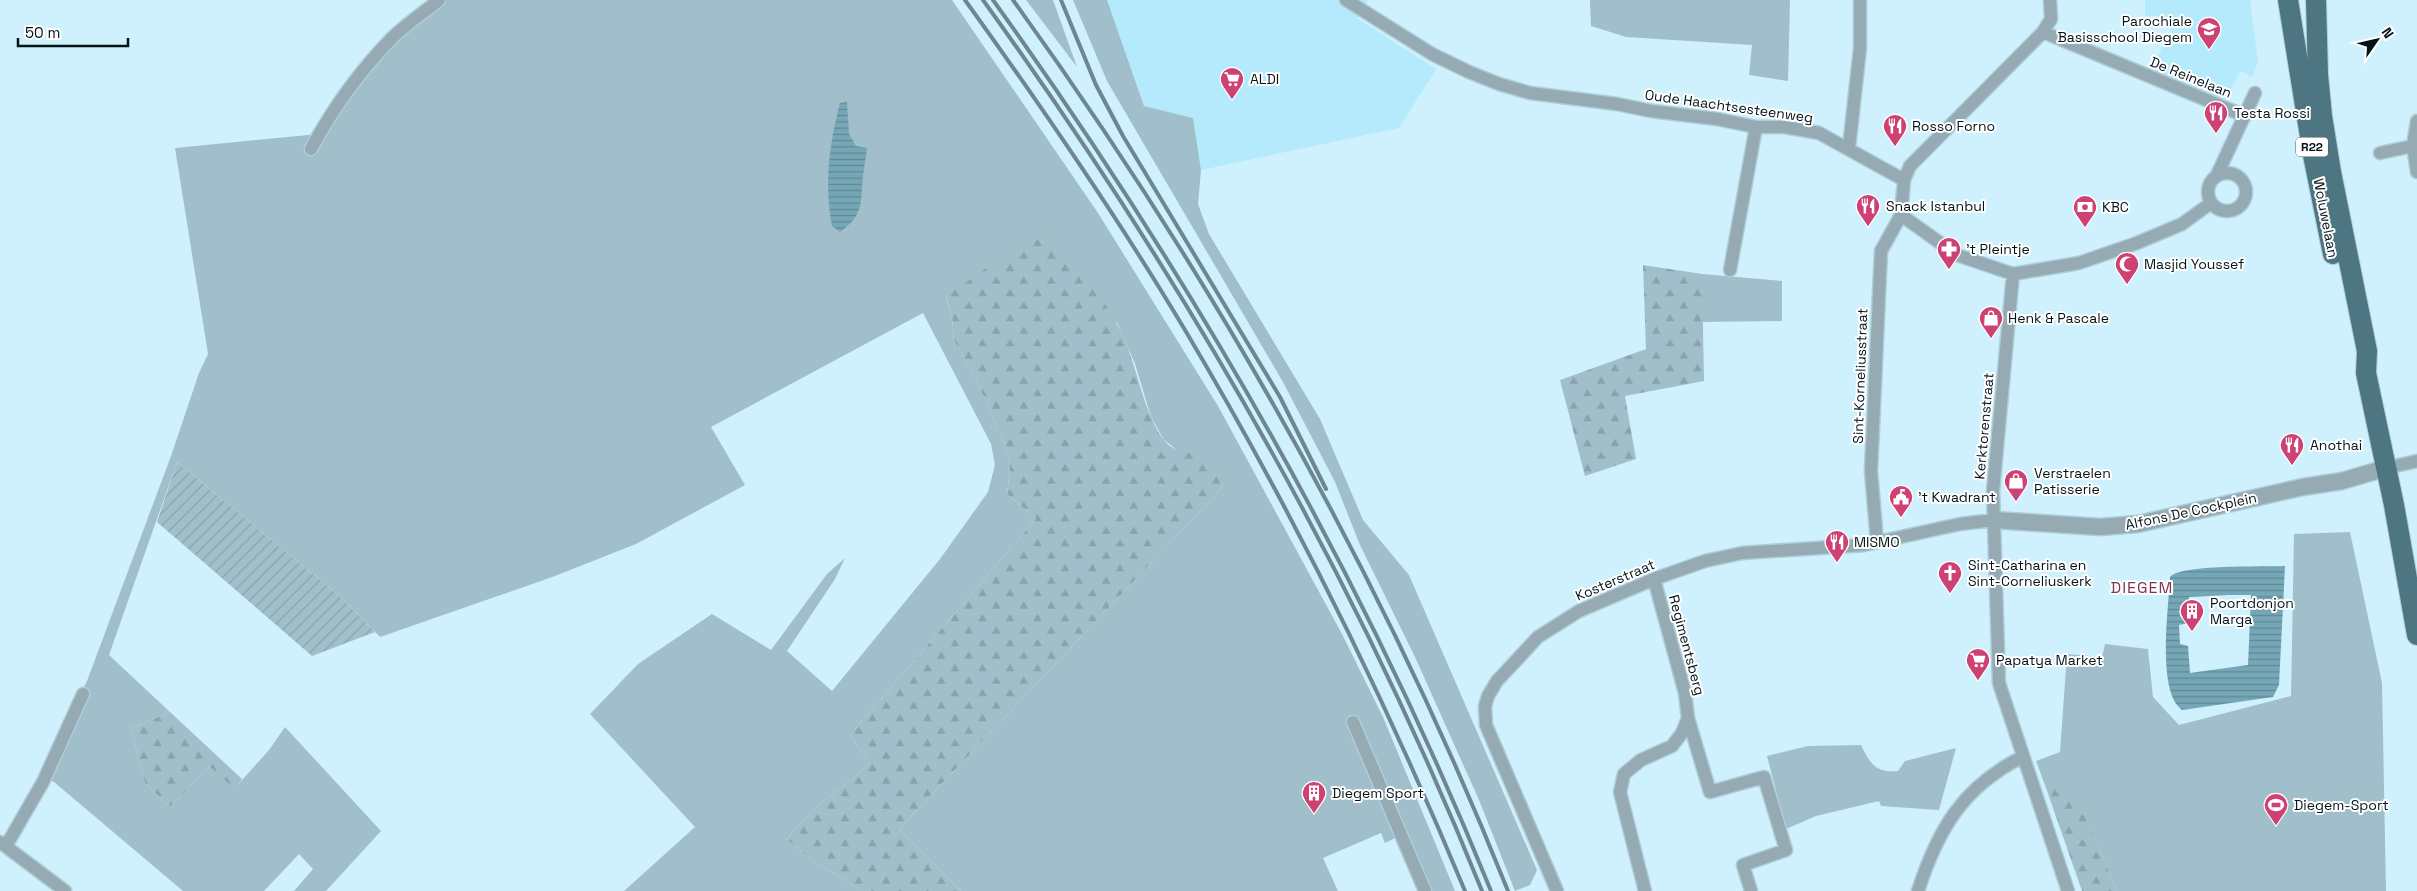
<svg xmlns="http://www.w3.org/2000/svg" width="2417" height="891" font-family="'Space Grotesk',sans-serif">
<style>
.built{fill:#b5eafc}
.green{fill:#a1bfca}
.forest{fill:url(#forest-firs)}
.garden{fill:url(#garden-furrows)}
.water{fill:url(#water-rules);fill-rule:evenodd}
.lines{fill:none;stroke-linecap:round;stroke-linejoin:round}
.minor-casing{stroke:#aecdd8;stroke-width:15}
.tertiary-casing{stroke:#aecdd8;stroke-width:19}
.primary-casing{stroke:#aecdd8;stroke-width:22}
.minor{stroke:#95aab2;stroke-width:12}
.tertiary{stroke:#95aab2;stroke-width:16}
.primary{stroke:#4d7582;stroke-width:20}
.rail{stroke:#6d868f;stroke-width:4}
.labels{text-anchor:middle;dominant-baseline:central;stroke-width:4;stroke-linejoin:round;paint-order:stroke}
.shield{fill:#fff;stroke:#4f5a5d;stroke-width:1}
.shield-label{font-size:12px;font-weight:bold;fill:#041318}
.poi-label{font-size:14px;fill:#041318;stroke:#fff;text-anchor:start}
.street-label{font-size:14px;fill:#041318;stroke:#fff}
.quarter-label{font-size:16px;letter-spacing:1px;fill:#7d374d;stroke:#fff}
</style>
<defs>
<pattern id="forest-firs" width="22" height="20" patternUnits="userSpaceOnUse" patternTransform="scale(1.25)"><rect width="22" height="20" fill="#a1bfca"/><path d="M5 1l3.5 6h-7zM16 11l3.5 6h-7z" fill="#89a3ad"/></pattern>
<pattern id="garden-furrows" width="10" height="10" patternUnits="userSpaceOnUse" patternTransform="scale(1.25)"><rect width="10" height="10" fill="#a1bfca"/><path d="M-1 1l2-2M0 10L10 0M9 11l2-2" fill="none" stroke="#89a3ad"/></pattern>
<pattern id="water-rules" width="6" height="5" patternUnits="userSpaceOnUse" patternTransform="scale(1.25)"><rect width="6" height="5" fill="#76a7b7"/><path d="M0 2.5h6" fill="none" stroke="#5f8794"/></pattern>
</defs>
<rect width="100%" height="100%" fill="#cef1fd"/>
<path class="built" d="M1107 0H1368L1357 18 1436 69 1399 128 1201 170 1193 118 1144 106Z
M2145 0H2250L2258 62 2252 77 2241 71 2223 103 2199 89 2151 71 2175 19 2161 16H2145Z"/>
<path class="green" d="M446 0H952L1098 213 1218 406 1342 634 1383 717 1455 891H1420L1397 837 1385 843 1381 833 1323 858 1338 891H961L899 829 1223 487 1201 454 1181 453 1164 440 1151 417 1135 364 1117 322 946 297 952 316 954 340 976 379 1009 454 1010 469 1007 494 1036 519 850 735 870 764 812 811 786 839 813 861 863 891H624L695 827 590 714 638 664 712 614 771 650 827 574 845 558 835 579 787 651 832 691 940 559 988 492 995 465 991 444 923 313 711 427 745 485 636 544 555 576 380 637 342 598 177 462 109 655 170 712 131 728 145 783 170 807 209 766 235 788 269 750 285 727 381 831 326 891H294L313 869 299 854 264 891H183L54 782 47 779 76 703 87 681 171 456 199 373 208 354 175 148 308 135 326 132 355 89 395 41Z
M1026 0H1053L1077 67Z
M1073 0H1107L1144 106 1193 118 1201 170 1198 204 1209 234 1320 419 1363 520 1409 575 1537 870 1530 885 1515 891 1479 800 1415 657 1360 545 1335 482 1283 382 1107 81Z
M1590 0H1790L1788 81 1749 75 1752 45 1626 37 1591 26Z
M1702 274 1782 281V321L1702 322Z
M2350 532 2382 683 2386 891H2117L2075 790 2045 785 2036 761 2060 752 2067 654 2102 657 2105 644 2148 649 2153 697 2179 725 2291 696 2294 534Z
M1861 745C1870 764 1876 773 1898 771L1905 761 1956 748 1939 810 1881 806 1879 801 1816 816 1786 829 1767 756 1808 746Z"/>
<path class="forest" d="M1044 228C1068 258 1097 288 1116 322 1137 358 1140 406 1163 439 1178 459 1200 448 1210 459 1216 466 1219 479 1223 487L899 829 961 891H863L813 861 786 839 812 811 870 764 850 735 1036 519 1007 494 1010 469 1009 454 976 379 954 340 952 316 946 296Z
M1643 265 1702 274 1704 381 1625 396 1636 459 1585 476 1560 380 1646 349Z
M170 712 242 779 235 789 209 766 170 807 145 783 131 728Z
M2045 785 2075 789 2117 891H2082Z"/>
<path class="garden" d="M177 462 342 598 375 632 312 656 157 522Z"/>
<path class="water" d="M847 102 849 134 856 146 867 148C866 158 864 167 863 176 860 203 865 214 840 232L832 226C824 184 829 145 840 103Z
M2285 566 2279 685 2273 697 2182 710C2156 692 2169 606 2170 577 2180 564 2265 567 2285 566ZM2229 595H2251L2248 665 2190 673 2188 646 2180 644 2179 625 2189 623V597Z"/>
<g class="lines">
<g class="minor-casing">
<path id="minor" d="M1346 0 1432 54 1469 72 1499 84 1530 93 1617 104 1651 111 1717 119 1756 127H1785L1819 133 1904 180
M2043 32 2051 19 2050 0
M2417 121 2413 146 2417 172
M1849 148 1860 48V0
M311 149C332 110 360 71 391 39 405 25 423 13 439 0
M2380 153 2413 146
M2208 192a19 19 0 1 1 38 0a19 19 0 1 1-38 0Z
M2217 175 2255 93
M2211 203 2182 224 2137 243 2079 263 2013 274 1957 255 1901 215 1904 180 1910 166 2043 32 2245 116
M1730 270 1756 127
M2013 274 1993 491 1999 683 2068 891
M2386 468 2417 461
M1877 542 1871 471 1881 251 1901 215
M1688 718 1710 792 1764 777 1786 850 1743 865 1751 891
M1353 722 1425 891
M0 842 65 891
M6 846 43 782 83 694
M1557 891 1486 725 1485 706 1488 696 1497 681 1538 637 1579 611 1654 579 1705 561 1742 553 1864 545 1960 524 1994 520
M1645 891 1620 792 1624 774 1641 760 1672 746 1682 733 1688 718 1685 693 1654 579
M1918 891C1938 829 1963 787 2022 757"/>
</g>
<g class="tertiary-casing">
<path id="tertiary" d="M1994 520 2100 527 2138 524 2303 487 2342 481 2386 468"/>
</g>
<g class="primary-casing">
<path id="primary" d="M2288 0 2313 155 2333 254
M2316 0 2318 75 2322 116 2331 172 2367 351 2366 373 2394 505 2417 635"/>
</g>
<use href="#minor" class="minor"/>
<use href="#tertiary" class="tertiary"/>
<use href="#primary" class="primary"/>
<path class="rail" d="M965 0C1042 107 1117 216 1185 330 1292 510 1385 698 1465 891
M983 0C1182 276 1355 575 1482 891
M993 0C1192 277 1363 575 1491 891
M1013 0C1212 276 1382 575 1508 891
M1061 0 1096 85 1123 136 1280 397 1326 489"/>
</g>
<defs>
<g id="school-pin" transform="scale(1.25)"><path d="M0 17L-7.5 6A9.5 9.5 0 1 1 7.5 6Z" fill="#cd4173" stroke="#fff"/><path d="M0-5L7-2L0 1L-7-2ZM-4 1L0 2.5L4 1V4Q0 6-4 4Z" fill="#fff"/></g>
<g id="supermarket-pin" transform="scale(1.25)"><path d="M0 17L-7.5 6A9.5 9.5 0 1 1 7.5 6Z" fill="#cd4173" stroke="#fff"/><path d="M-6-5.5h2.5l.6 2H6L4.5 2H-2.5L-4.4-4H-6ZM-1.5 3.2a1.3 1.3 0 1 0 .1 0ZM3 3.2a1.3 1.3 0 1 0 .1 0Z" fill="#fff"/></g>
<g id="restaurant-pin" transform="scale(1.25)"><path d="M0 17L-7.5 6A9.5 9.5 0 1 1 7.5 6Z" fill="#cd4173" stroke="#fff"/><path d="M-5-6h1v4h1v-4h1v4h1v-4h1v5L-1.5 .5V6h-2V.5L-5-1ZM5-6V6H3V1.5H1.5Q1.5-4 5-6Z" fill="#fff"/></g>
<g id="bank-pin" transform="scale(1.25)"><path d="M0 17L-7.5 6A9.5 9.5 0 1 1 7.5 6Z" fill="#cd4173" stroke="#fff"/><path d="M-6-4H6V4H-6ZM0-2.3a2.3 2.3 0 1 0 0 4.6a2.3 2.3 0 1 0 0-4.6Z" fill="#fff"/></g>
<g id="pharmacy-pin" transform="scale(1.25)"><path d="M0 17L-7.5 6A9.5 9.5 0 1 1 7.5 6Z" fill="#cd4173" stroke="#fff"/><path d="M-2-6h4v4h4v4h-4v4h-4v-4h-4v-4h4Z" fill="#fff"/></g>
<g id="mosque-pin" transform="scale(1.25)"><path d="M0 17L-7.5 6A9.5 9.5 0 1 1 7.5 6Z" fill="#cd4173" stroke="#fff"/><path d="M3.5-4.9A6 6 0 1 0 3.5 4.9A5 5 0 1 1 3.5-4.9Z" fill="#fff"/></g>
<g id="shop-pin" transform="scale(1.25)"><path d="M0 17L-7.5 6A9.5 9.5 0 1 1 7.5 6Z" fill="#cd4173" stroke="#fff"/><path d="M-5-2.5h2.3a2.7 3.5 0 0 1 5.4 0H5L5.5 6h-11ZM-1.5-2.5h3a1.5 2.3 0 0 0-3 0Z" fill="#fff"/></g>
<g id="civic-pin" transform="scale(1.25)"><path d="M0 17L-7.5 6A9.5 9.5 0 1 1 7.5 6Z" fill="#cd4173" stroke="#fff"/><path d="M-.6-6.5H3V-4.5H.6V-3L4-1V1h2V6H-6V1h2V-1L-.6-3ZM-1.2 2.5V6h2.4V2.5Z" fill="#fff"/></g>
<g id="church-pin" transform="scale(1.25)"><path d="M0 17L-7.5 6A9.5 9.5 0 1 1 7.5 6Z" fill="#cd4173" stroke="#fff"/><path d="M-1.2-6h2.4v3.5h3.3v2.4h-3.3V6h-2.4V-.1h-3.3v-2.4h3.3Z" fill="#fff"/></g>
<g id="building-pin" transform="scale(1.25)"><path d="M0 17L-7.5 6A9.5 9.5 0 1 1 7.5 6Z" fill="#cd4173" stroke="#fff"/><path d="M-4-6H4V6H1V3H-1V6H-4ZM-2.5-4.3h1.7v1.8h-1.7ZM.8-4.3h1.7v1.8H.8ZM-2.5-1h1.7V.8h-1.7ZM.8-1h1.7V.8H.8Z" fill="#fff"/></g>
<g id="stadium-pin" transform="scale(1.25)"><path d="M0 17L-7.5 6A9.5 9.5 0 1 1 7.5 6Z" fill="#cd4173" stroke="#fff"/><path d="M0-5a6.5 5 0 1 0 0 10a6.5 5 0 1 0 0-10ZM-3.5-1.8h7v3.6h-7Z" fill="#fff"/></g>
</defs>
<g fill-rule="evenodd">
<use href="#school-pin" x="2209" y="29"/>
<use href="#supermarket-pin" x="1232" y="79"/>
<use href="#restaurant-pin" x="2216" y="113"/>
<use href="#restaurant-pin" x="1895" y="126"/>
<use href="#restaurant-pin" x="1868" y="206"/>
<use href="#bank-pin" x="2085" y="207"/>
<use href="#pharmacy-pin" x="1949" y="249"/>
<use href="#mosque-pin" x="2127" y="264"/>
<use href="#shop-pin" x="1991" y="318"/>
<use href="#restaurant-pin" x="2292" y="445"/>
<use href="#shop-pin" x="2016" y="481"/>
<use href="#civic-pin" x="1901" y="497"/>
<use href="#restaurant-pin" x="1837" y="542"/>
<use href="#church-pin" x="1950" y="573"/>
<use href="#building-pin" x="2192" y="611"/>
<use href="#supermarket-pin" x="1978" y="660"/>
<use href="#building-pin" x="1314" y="793"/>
<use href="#stadium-pin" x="2276" y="805"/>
</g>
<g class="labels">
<rect class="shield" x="2296" y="137.5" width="32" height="19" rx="4"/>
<g class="shield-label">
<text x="2312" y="147">R22</text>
</g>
<g class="poi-label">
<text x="2192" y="21" text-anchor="end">Parochiale<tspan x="2192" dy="16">Basisschool Diegem</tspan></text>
<text x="1250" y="79">ALDI</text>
<text x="2234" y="113">Testa Rossi</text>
<text x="1912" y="126">Rosso Forno</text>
<text x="1886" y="206">Snack Istanbul</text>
<text x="2102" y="207">KBC</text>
<text x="1966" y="249">'t Pleintje</text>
<text x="2144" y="264">Masjid Youssef</text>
<text x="2008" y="318">Henk &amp; Pascale</text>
<text x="2310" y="445">Anothai</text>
<text x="2034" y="473">Verstraelen<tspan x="2034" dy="16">Patisserie</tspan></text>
<text x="1918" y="497">'t Kwadrant</text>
<text x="1854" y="542">MISMO</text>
<text x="1968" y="565">Sint-Catharina en<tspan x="1968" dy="16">Sint-Corneliuskerk</tspan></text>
<text x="2210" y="603">Poortdonjon<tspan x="2210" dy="16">Marga</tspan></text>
<text x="1996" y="660">Papatya Market</text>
<text x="1332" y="793">Diegem Sport</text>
<text x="2294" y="805">Diegem-Sport</text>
</g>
<g class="street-label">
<text transform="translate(2191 77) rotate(22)">De Reinelaan</text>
<text transform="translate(1729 106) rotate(8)">Oude Haachtsesteenweg</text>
<text transform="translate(2326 218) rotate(79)">Woluwelaan</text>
<text transform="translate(1860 376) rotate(-88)">Sint-Korneliusstraat</text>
<text transform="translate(1984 426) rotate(-85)">Kerktorenstraat</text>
<text transform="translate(2191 511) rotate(-12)">Alfons De Cockplein</text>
<text transform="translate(1615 580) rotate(-23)">Kosterstraat</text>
<text transform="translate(1687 645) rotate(75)">Regimentsberg</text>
</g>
<g class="quarter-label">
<text x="2142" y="587">DIEGEM</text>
</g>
</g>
<g transform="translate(2377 40) rotate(56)" stroke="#ffffff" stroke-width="4" paint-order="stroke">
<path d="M0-4L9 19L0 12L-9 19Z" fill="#041318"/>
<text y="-8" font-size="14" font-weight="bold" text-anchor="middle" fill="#041318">N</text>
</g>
<path d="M18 38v8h110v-8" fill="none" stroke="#041318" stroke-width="2.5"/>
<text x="25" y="38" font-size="15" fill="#041318" stroke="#ffffff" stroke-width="4" paint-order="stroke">50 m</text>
</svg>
